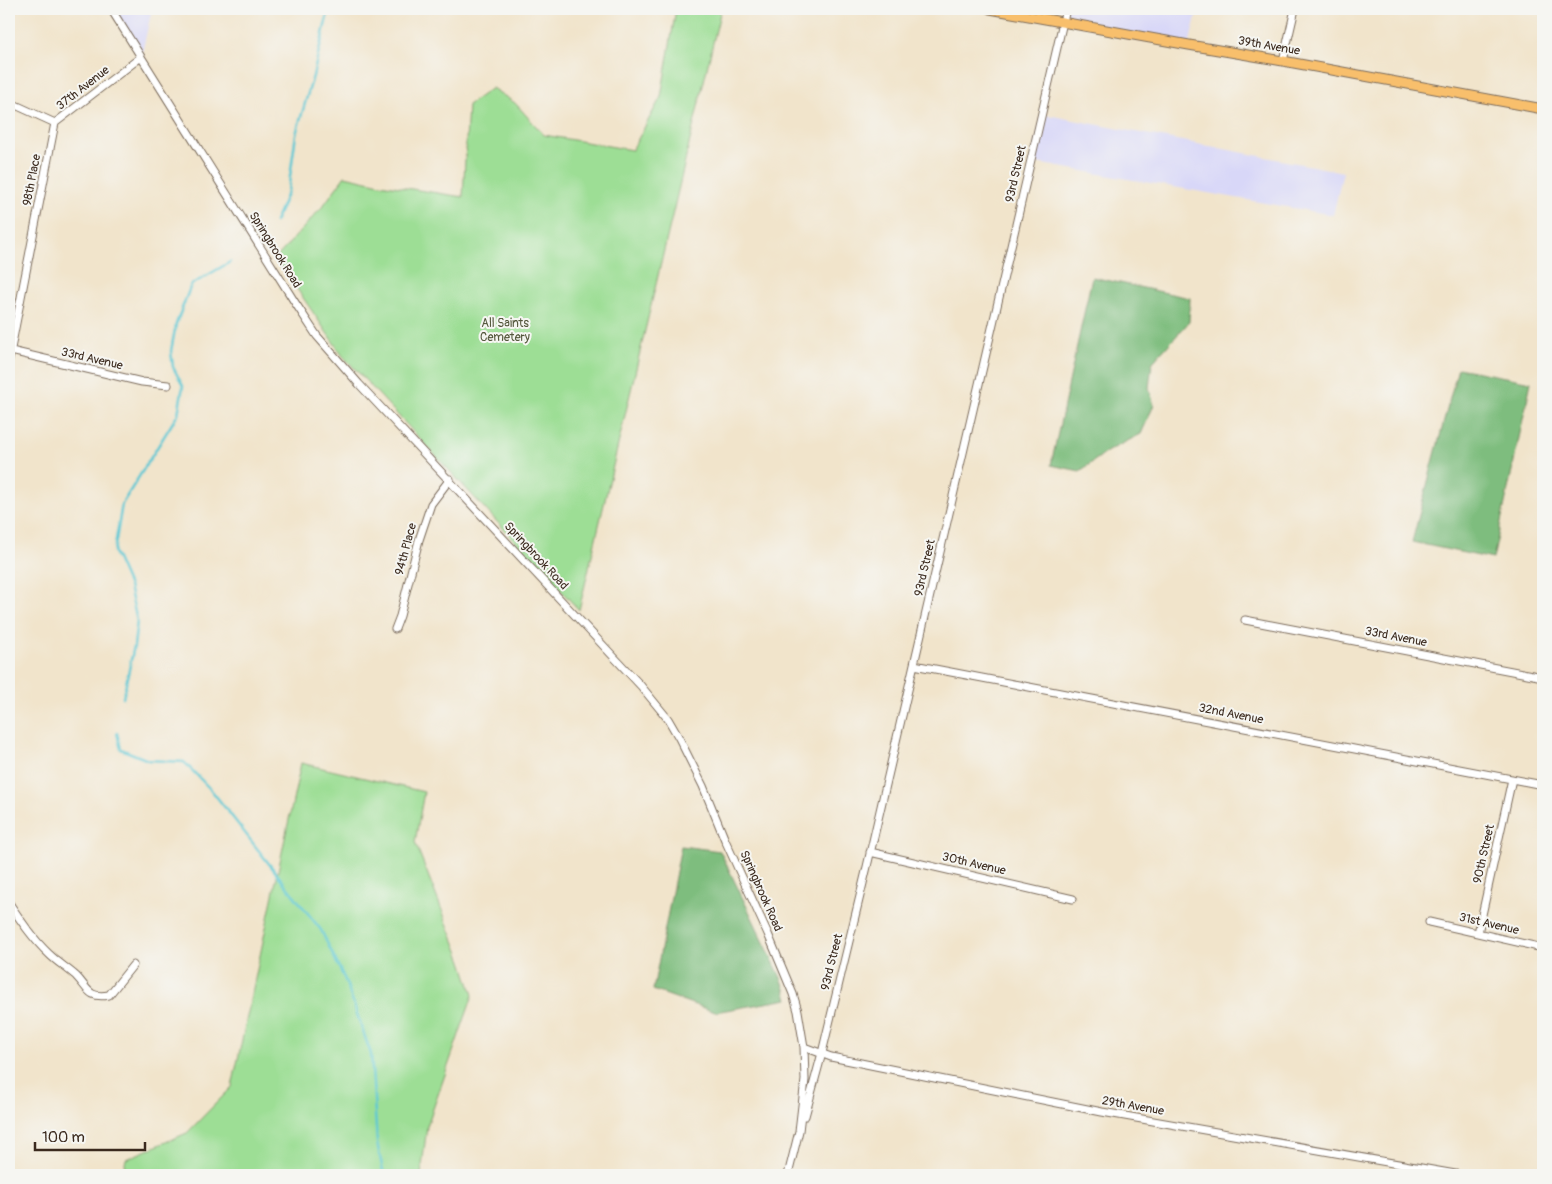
<svg xmlns="http://www.w3.org/2000/svg" width="1552" height="1184" font-family="Pangolin,sans-serif">
<style>
.built{fill:#d8d7f8}
.green{fill:#9dde95;stroke:#6c845a}
.forest{fill:#7ebd7e;stroke:#5c744e}
.lines{fill:none;stroke-linecap:round;stroke-linejoin:round}
.stream{stroke:#5cc8d4;stroke-width:2.5}
.minor-casing{stroke:#7b6b5b;stroke-width:9}
.major-casing{stroke:#7b6b5b;stroke-width:11}
.minor{stroke:#fff;stroke-width:7}
.major{stroke:#f8bf6c;stroke-width:9}
.labels{text-anchor:middle;dominant-baseline:central;stroke-width:4;stroke-linejoin:round;paint-order:stroke}
.street-label{font-size:12px;fill:#3b2a1e;stroke:#f6f6f2}
.park-label{font-size:12px;fill:#54573c;stroke:#f6f6f2}
</style>
<rect width="100%" height="100%" fill="#f6f6f2"/>
<filter id="ink" filterUnits="userSpaceOnUse"><feTurbulence type="fractalNoise" baseFrequency=".02" numOctaves="2"/><feDisplacementMap in="SourceGraphic" scale="10" xChannelSelector="R" yChannelSelector="G"/><feConvolveMatrix kernelMatrix="1 2 1 2 8 2 1 2 1" color-interpolation-filters="sRGB"/></filter>
<filter id="wash" filterUnits="userSpaceOnUse"><feTurbulence type="fractalNoise" baseFrequency=".0096" numOctaves="4" result="noise"/><feDisplacementMap in="SourceGraphic" scale="20" xChannelSelector="R" yChannelSelector="G"/><feGaussianBlur stdDeviation="1.12" result="paint"/><feColorMatrix in="noise" values="0 0 0 0 0 0 0 0 0 0 0 0 0 0 0 0 0 1.4 0 .05"/><feComposite in="paint" operator="in"/></filter>
<g filter="url(#wash)">
<rect width="100%" height="100%" fill="#f1e4cb"/>
<path class="built" d="M111 9H152L141 57Z
M1066 9H1198L1189 45 1063 22Z
M1042 114 1343 172 1333 215 1031 162Z"/>
<path class="green" d="M676 9H721L579 610 342 355 276 258 323 206 345 176 380 184 463 197 468 105 492 88 515 103 544 135 632 150 661 97Z
M301 763 424 792 415 842 462 961 473 995 427 1126 421 1175H122L126 1159 187 1133 232 1087Z"/>
<path class="forest" d="M1092 277 1190 298 1189 322 1152 363 1149 388 1154 405 1141 434 1108 451 1080 471 1051 465Z
M1458 368 1531 382 1493 559 1412 542Z
M681 846 720 851 782 980 788 999 715 1012 653 990Z"/>
<g class="lines">
<path class="stream" d="M275 222 288 191 296 134 313 76 329 9
M123 698 134 646 137 621 129 586 114 552 122 504 178 414 183 386 173 367 171 351 176 324 191 285 230 262
M117 733 121 749 148 760 184 762 212 791 321 930 345 980 371 1054 377 1143 384 1175"/>
</g>
</g>
<g filter="url(#ink)">
<g class="lines">
<g class="minor-casing">
<path id="minor" d="M111 9 294 301 317 336 359 384 641 686 668 719 679 738 703 786 725 840 768 934 793 994 798 1011 804 1047 805 1080 799 1131 788 1175
M1283 61 1295 9
M9 102 55 123 141 57
M11 351 142 382 168 385
M9 359 55 123
M1245 620 1543 677
M395 629 400 616 419 540 431 504 450 479
M914 665 1543 785
M870 852 1073 899
M9 903C21 921 33 939 49 954 57 962 67 968 76 976 88 988 88 999 109 995L133 965
M1429 922 1543 948
M1478 933 1512 779
M804 1047 831 1057 1102 1112 1461 1175
M805 1116 822 1053 866 871 1066 9"/>
</g>
<g class="major-casing">
<path id="major" d="M990 9 1189 45 1283 61 1543 109"/>
</g>
<use href="#minor" class="minor"/>
<use href="#major" class="major"/>
</g>
</g>
<g class="labels">
<g class="street-label">
<text transform="translate(1269 46) rotate(10)">39th Avenue</text>
<text transform="translate(83 88) rotate(-38)">37th Avenue</text>
<text transform="translate(1016 174) rotate(-77)">93rd Street</text>
<text transform="translate(32 180) rotate(-79)">98th Place</text>
<text transform="translate(275 250) rotate(58)">Springbrook Road</text>
<text transform="translate(92 359) rotate(13)">33rd Avenue</text>
<text transform="translate(406 549) rotate(-75)">94th Place</text>
<text transform="translate(536 556) rotate(47)">Springbrook Road</text>
<text transform="translate(925 568) rotate(-77)">93rd Street</text>
<text transform="translate(1396 637) rotate(11)">33rd Avenue</text>
<text transform="translate(1231 714) rotate(11)">32nd Avenue</text>
<text transform="translate(1484 854) rotate(-77)">90th Street</text>
<text transform="translate(974 864) rotate(13)">30th Avenue</text>
<text transform="translate(761 891) rotate(66)">Springbrook Road</text>
<text transform="translate(1489 924) rotate(13)">31st Avenue</text>
<text transform="translate(832 962) rotate(-76)">93rd Street</text>
<text transform="translate(1133 1106) rotate(10)">29th Avenue</text>
</g>
<g class="park-label">
<text x="505" y="323">All Saints<tspan x="505" dy="14">Cemetery</tspan></text>
</g>
</g>
<rect width="1552" height="1184" fill="none" stroke="#f6f6f2" stroke-width="30"/>
<path d="M35 1142v8h110v-8" fill="none" stroke="#3b2a1e" stroke-width="2.5"/>
<text x="42" y="1142" font-size="15" fill="#3b2a1e" stroke="#f6f6f2" stroke-width="4" paint-order="stroke">100 m</text>
</svg>
